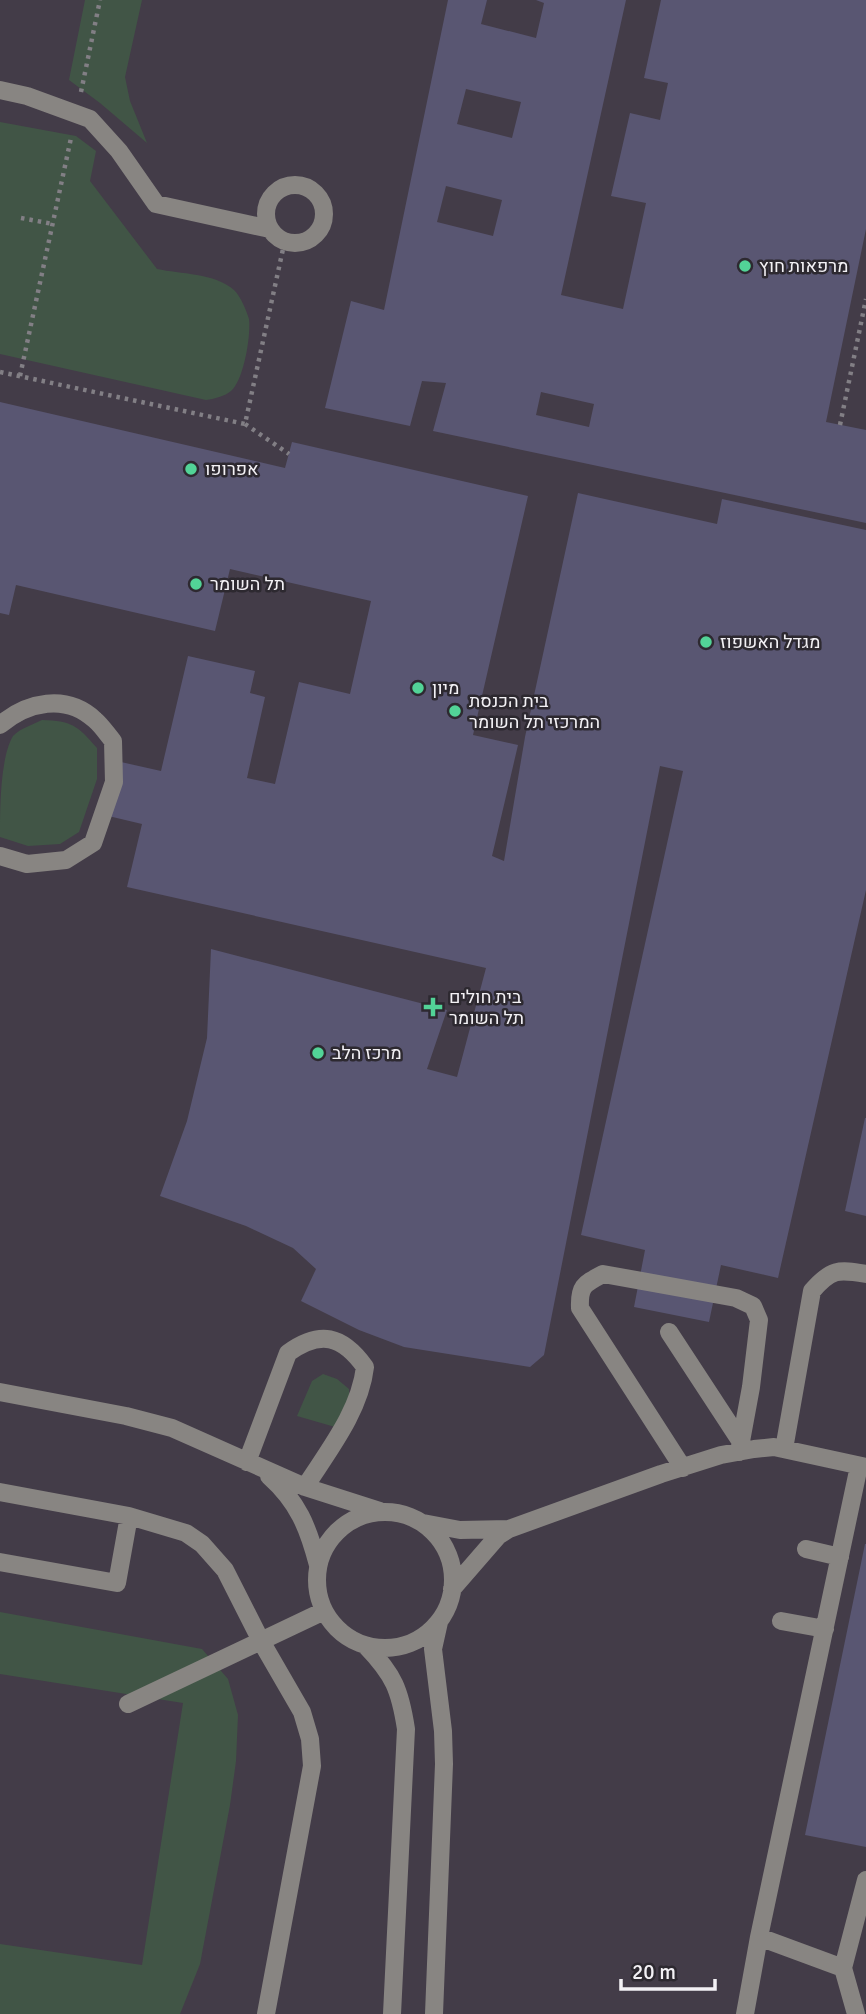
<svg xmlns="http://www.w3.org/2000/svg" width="866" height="2014" font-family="Signika,Heebo,sans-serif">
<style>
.built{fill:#433c48}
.green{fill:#415546}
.building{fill:#595672;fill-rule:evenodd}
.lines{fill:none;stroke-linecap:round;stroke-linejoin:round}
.path{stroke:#827f85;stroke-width:4.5;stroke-dasharray:3.5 5;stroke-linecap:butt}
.minor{stroke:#888582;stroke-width:18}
.poi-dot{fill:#52d397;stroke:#2d2930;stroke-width:2.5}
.labels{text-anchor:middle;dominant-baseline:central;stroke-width:5;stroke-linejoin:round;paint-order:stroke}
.poi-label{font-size:18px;fill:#f3f1f5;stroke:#2d2930;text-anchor:start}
</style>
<rect width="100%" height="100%" fill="#37333a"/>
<path class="built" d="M0 0H866V2014H0Z"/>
<path class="green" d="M85 0H142L125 77 130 101 147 143 100 103 69 80Z
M0 122 76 136 96 151 90 181 157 269C180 274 215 273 234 290 240 295 247 312 249 319 251 335 244 380 231 391 225 396 214 399 206 400L0 354Z
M42 720C72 721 77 725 97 748V779L79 832 60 844 28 846 0 837C0 809 0 758 13 736 21 728 32 725 42 720Z
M323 1374 337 1379 349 1389 350 1406 342 1429 297 1416 312 1381Z
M0 1612 202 1649 228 1679 238 1715 236 1761 230 1805 200 1964 180 2014H0V1944L142 1965 183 1703 0 1674Z"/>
<path class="building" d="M448 0H487L481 24 536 38 544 3 536 0H626L561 295 623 309 646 203 611 196 630 113 660 120 668 83 644 78 661 0H866V229L826 422 866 430V523L433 431 446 383 422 381 410 426 325 408 351 301 384 310ZM466 89 521 102 512 138 457 124ZM446 186 502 200 493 236 437 222ZM541 392 594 404 589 427 536 415Z
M0 402 285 468 292 442 528 496 473 735 518 745 492 856 504 861 525 737 578 493 717 524 722 499 866 530V890L778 1278 721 1265 709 1322 634 1307 645 1250 581 1235 683 771 660 766 544 1355 530 1367 404 1347 359 1330 301 1301 316 1269 293 1248 246 1226 160 1196 187 1121 207 1038 211 949 447 1010 427 1069 457 1077 486 968 127 887 142 824 100 814 112 760 161 771 188 656 255 671 250 693 265 697 247 778 275 784 299 682 350 694 371 601 230 569 215 631 16 585 9 615 0 613Z
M865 1118H866V1216L845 1211Z
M865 1544H866V1847L805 1835Z"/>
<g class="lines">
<path class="path" d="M81 92 100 0
M21 218 53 224
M0 372 245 424 283 249
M20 376 71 138
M245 424 289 454
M840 425 866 299"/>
<path class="minor" d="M0 90 27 96 90 119 119 151 156 204 270 229
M266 214a29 29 0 1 1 58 0a29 29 0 1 1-58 0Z
M0 725C27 702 66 693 95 720 102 726 107 734 113 741L114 782 93 843 66 860 27 864 0 856
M669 1332 741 1442
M0 1392 126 1416 172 1428 305 1487 380 1511
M784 1449 812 1291C831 1269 838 1269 866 1274
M247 1462 288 1353C320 1330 342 1335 365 1367 360 1411 328 1451 305 1487
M683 1468 580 1308C579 1286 584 1284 603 1274L736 1298 753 1306 759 1320 751 1387 739 1452
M269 1476C298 1502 308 1527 318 1565
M0 1492 129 1516 186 1533 202 1544 225 1570 261 1641 302 1712 310 1739 312 1766 266 2014
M317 1580a68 68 0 1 1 136 0a68 68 0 1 1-136 0Z
M423 1523 460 1530 509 1529
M806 1549 840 1557
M0 1562 117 1583 129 1516
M452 1589 498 1536 509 1529 661 1474 721 1455 754 1449 774 1447 866 1467
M781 1621 825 1629
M366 1646C394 1675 400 1690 406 1729L392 2014
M128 1704 324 1611
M759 1937 843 1968
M434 2014 444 1764 443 1731 433 1649 439 1622
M745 2014 759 1937 859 1466
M856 2014 843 1968 866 1880"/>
</g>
<g class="poi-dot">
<circle cx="745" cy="266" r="7"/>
<circle cx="191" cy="469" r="7"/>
<circle cx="196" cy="584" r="7"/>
<circle cx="706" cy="642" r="7"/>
<circle cx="418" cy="688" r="7"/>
<circle cx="455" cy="711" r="7"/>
<path d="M429.5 996.5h7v7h7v7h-7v7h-7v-7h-7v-7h7z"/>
<circle cx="318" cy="1053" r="7"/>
</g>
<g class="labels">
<g class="poi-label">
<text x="759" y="266">מרפאות חוץ</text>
<text x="205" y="469">אפרופו</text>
<text x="210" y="584">תל השומר</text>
<text x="720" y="642">מגדל האשפוז</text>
<text x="432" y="688">מיון</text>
<text x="469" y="701">בית הכנסת<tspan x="469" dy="21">המרכזי תל השומר</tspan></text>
<text x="449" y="997">בית חולים<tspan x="449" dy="21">תל השומר</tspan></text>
<text x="332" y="1053">מרכז הלב</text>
</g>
</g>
<path d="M621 1979v10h94v-10" fill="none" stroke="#f3f1f5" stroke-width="3.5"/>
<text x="632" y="1979" font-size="21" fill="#f3f1f5" stroke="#2d2930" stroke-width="5" paint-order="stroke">20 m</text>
</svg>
